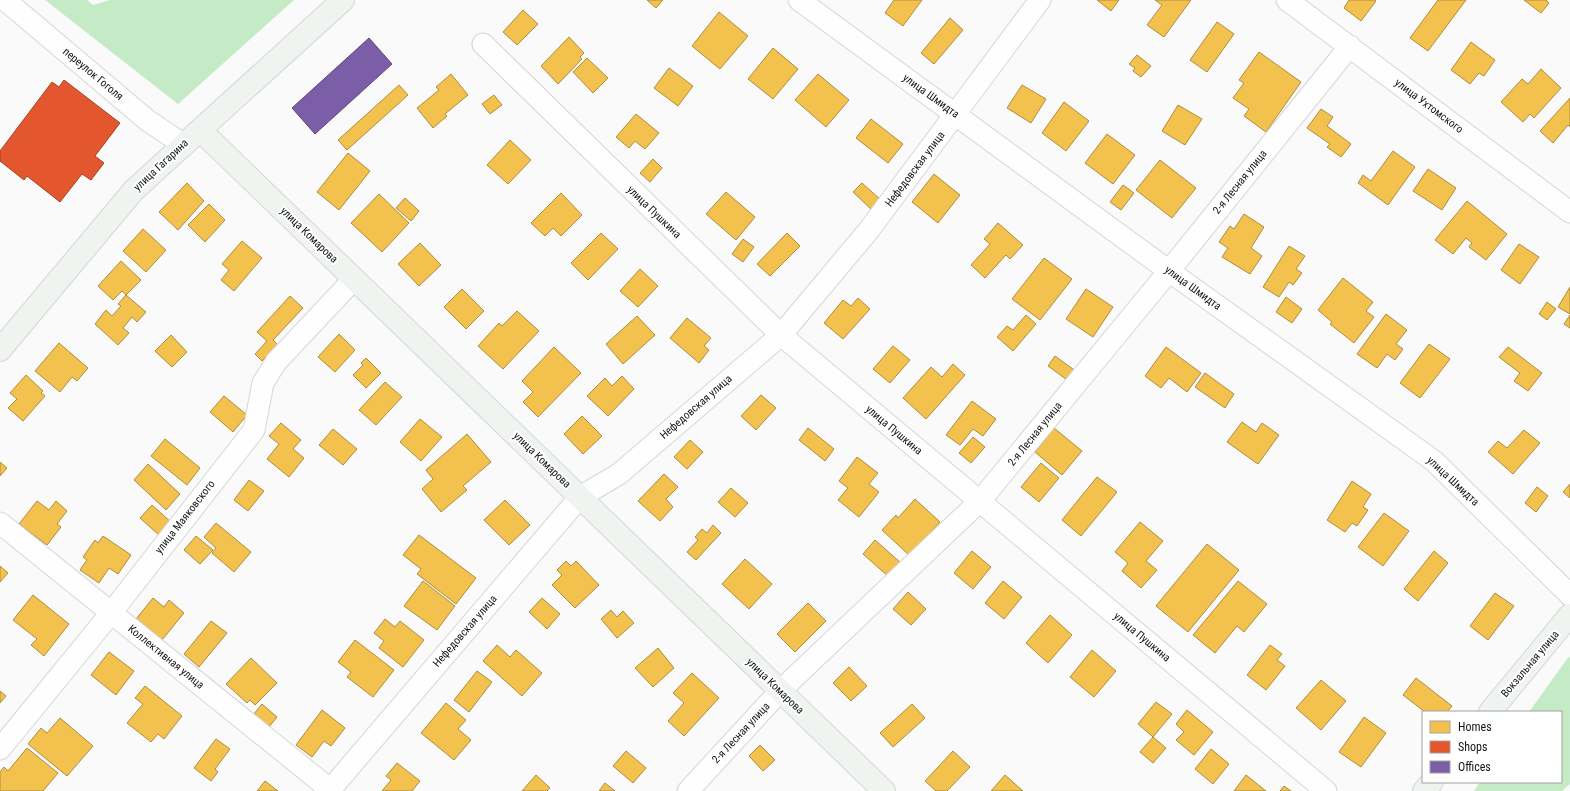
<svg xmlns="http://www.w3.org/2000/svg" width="1570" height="791" font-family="'Roboto Condensed',sans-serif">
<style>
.forest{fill:#c5ebc6}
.homes{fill:#f2c14e;stroke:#af8d3d}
.shops{fill:#e4572e;stroke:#a64326}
.offices{fill:#7b5ea7;stroke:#5c487b}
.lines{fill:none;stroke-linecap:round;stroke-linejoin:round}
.street-casing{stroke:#d5d6d5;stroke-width:23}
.secondary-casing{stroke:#d5d6d5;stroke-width:24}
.street{stroke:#fefefe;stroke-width:21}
.secondary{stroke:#f0f4f0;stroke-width:22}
.labels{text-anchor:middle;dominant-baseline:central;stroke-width:4;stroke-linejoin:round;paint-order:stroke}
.street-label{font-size:11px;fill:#141514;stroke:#fff}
</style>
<rect width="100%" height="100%" fill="#f9faf9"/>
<path class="forest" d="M45 0H87L93 5 110 0H294L178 104Z
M1570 657V784L1562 791H1474L1480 782H1561V712H1529L1567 659Z"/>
<path class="homes" d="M647 0H663L656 8Z
M894 0H922L903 26 885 13Z
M1097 0H1119L1111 11Z
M1155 0H1191L1164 37 1147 25 1162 5Z
M1349 0H1374L1376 1 1361 21 1344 8Z
M1438 0H1466L1428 51 1410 38Z
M1524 0H1546L1549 3 1541 13Z
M523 10 538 24 517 45 503 32Z
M719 12 748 36 720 69 692 46Z
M950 18 963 30 934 64 921 53Z
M1217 22 1234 34 1207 72 1190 60Z
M569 37 584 53 580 57 582 59 558 84 541 66Z
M1471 42 1495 60 1484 76 1479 73 1470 84 1451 70Z
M773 48 798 69 773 99 748 79Z
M1259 52 1301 82 1266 132 1244 116 1249 109 1233 98 1244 83 1239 80Z
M1137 55 1151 66 1141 77 1133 71 1135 68 1129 64Z
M587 58 608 78 593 93 573 72Z
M669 68 693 86 678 106 654 88Z
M1541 69 1561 88 1534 118 1530 114 1523 122 1501 102 1522 79 1528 84Z
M451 74 468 95 445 114 447 116 433 128 417 108 439 90 436 87Z
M818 74 849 100 826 127 795 100Z
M399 85 408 95 347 150 338 140Z
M1022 85 1046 99 1031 123 1007 108Z
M494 95 502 105 490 114 482 104Z
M1570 98V127L1568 125 1553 143 1540 131Z
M1064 102 1089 121 1066 151 1042 133Z
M1178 105 1202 119 1185 145 1162 131Z
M1321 109 1333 117 1327 126 1351 144 1341 157 1327 147 1330 144 1307 128Z
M636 114 659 133 645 149 635 141 629 148 616 137Z
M871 119 903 144 888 163 856 138Z
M1107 134 1135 155 1113 184 1085 163Z
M510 140 531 160 508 184 487 165Z
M1393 151 1415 167 1388 205 1358 183 1363 175 1371 181Z
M348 153 370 171 339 210 317 192Z
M653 159 662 168 650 182 640 173Z
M1160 160 1196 188 1172 218 1136 190Z
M1428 169 1456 188 1442 210 1413 191Z
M934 174 960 195 938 223 912 202Z
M187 183 204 201 178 230 159 212Z
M862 183 881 200 872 210 853 192Z
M1123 185 1134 193 1121 210 1110 202Z
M726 192 755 217 736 240 706 214Z
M561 193 582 215 561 236 553 228 545 236 531 223Z
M379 194 409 223 382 252 351 223Z
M405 198 419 211 411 221 396 208Z
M1467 201 1507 234 1486 260 1469 247 1472 243 1466 238 1453 254 1435 240Z
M209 204 225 220 205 242 188 225Z
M1244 214 1264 227 1251 248 1262 256 1250 274 1222 257 1228 248 1219 242 1230 226 1234 229Z
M998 223 1023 245 1010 259 1006 255 985 278 971 265 990 244 984 239Z
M143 229 166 250 146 272 123 251Z
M601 233 618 249 588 280 571 263Z
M787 233 800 246 770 276 757 264Z
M743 239 754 247 743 262 732 254Z
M242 241 262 258 234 291 221 280 229 270 222 264Z
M420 243 441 265 419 286 398 264Z
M1519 244 1539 257 1520 284 1501 270Z
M1289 246 1305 256 1296 269 1302 273 1293 285 1289 282 1279 297 1263 287Z
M1044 258 1072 279 1040 320 1012 299Z
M121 261 141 280 126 295 122 291 113 300 98 286Z
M640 269 658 286 638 307 620 291Z
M1343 278 1373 302 1366 311 1374 317 1354 343 1330 324 1332 322 1318 310Z
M1570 287V314L1558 307Z
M462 289 484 311 466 329 444 307Z
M1086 289 1113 307 1093 337 1066 319Z
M126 295 146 312 137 322 132 317 123 328 129 333 118 345 95 324 106 310 112 316 121 306 118 304Z
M290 296 303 308 273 340 278 345 262 361 255 354 267 341 257 332Z
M1286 297 1302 309 1292 323 1276 312Z
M858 298 870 309 843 339 824 323 843 300 851 306Z
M1547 302 1556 309 1547 320 1539 314Z
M517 311 539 331 503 369 478 346 499 323 502 326Z
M1386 314 1407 330 1396 344 1403 349 1395 360 1387 354 1377 368 1357 354Z
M1026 315 1036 324 1013 351 997 337 1007 326 1013 330Z
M1570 315V328L1564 324Z
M637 316 655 335 623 364 606 344Z
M687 318 711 338 704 346 709 350 699 363 670 338Z
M339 334 355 350 335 372 318 357Z
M171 335 187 352 172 367 155 351Z
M59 343 88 368 77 381 72 377 60 392 35 371Z
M1429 344 1450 359 1420 398 1400 383Z
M893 346 910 360 890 383 873 369Z
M554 347 581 373 538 417 523 402 533 392 522 381Z
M1166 347 1201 373 1187 392 1169 378 1161 388 1145 376Z
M1508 347 1542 373 1528 391 1514 381 1520 373 1499 357Z
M1055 356 1077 372 1070 382 1048 366Z
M366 358 381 373 366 388 353 375 363 365 361 363Z
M953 364 965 375 926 419 903 398 931 367 942 377Z
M1205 373 1234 394 1225 408 1195 387Z
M26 375 43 391 41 393 45 396 23 421 8 408 17 399 10 393Z
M622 376 634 389 608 416 587 396 605 378 612 386Z
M385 382 402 397 376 425 359 410Z
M761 395 776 408 756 430 741 416Z
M224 396 247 415 233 432 210 412Z
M972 401 996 419 983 436 973 429 960 445 946 435Z
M582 416 602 436 583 454 564 434Z
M420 419 442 437 421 461 400 442Z
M1242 422 1256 432 1262 423 1279 435 1258 464 1227 442Z
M281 423 301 440 293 449 304 458 289 477 267 459 279 444 269 436Z
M808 428 834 449 825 461 799 440Z
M1054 428 1082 451 1062 475 1035 452Z
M333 429 357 449 343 465 319 445Z
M1524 430 1540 443 1513 474 1488 452 1498 441 1507 448Z
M467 434 491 462 463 486 467 490 441 512 422 489 433 479 426 470Z
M973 437 985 447 971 463 959 453Z
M165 439 200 468 187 485 151 456Z
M690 440 703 452 687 469 674 457Z
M857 457 878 473 869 484 879 492 859 517 838 500 848 488 839 481Z
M0 462 7 468 0 476Z
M1041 463 1059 478 1039 502 1021 487Z
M148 464 180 494 166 510 134 480Z
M664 474 678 487 666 499 673 507 660 521 638 501Z
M1097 477 1117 492 1081 536 1062 520Z
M249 480 264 491 248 511 234 500Z
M1352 481 1371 494 1363 507 1368 510 1357 526 1352 523 1345 532 1327 520Z
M1570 484V498L1563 492Z
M1537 487 1548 496 1536 512 1525 503Z
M731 488 748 503 735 517 718 502Z
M915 499 940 522 910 556 882 530 896 515 898 518Z
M505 500 530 525 509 545 484 520Z
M37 501 49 510 56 501 67 511 57 524 61 527 47 545 19 524Z
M152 505 172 523 160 536 140 518Z
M1384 513 1409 531 1383 566 1358 547Z
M1140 522 1163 541 1146 561 1157 570 1141 588 1122 571 1128 563 1115 552Z
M216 523 251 552 234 572 212 553 216 548 204 537Z
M713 525 721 533 696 560 687 552 698 540 695 537 702 529 707 533Z
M419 535 476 578 456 604 417 574 421 569 403 555Z
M103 536 131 555 118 574 109 568 99 583 80 570 87 560 83 557 95 540 98 543Z
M196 536 213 550 200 564 184 550Z
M875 540 901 563 889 577 863 554Z
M1207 544 1239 570 1188 632 1156 606Z
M972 551 991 567 973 589 954 573Z
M1434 551 1448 563 1418 601 1404 589Z
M745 559 772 584 749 609 722 584Z
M566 561 571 566 576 561 599 585 575 608 552 585 562 575 557 570Z
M0 566 8 573 0 582Z
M423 581 455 606 437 630 404 606Z
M1003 581 1022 597 1004 619 985 603Z
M1238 581 1267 604 1244 632 1237 626 1215 653 1193 635Z
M908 592 926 609 911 625 893 609Z
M1495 593 1514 606 1488 640 1470 626Z
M33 595 69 624 44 656 31 645 37 639 13 620Z
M153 598 164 607 169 600 184 613 162 640 136 619Z
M542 598 560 614 547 629 529 612Z
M808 603 826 621 795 652 777 634Z
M611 610 617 617 623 611 634 623 617 638 601 619Z
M1050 615 1072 635 1048 663 1026 643Z
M385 619 395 627 400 621 424 640 403 667 379 648 384 641 374 633Z
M211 621 227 633 199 667 184 654Z
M355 640 394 670 373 697 347 677 351 672 338 662Z
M497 645 510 657 516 650 542 673 522 696 483 661Z
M1270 645 1282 654 1277 660 1285 666 1266 690 1247 675Z
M658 648 674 668 653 687 635 668Z
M1092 650 1116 671 1094 697 1070 677Z
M109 652 134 671 116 695 91 675Z
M251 658 277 683 255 705 250 700 247 703 226 684Z
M849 667 867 686 851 701 833 683Z
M477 671 492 682 469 712 454 700Z
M692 673 719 698 684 736 668 721 684 703 673 693Z
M1416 678 1452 706 1447 712H1425L1403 695Z
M1321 680 1346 701 1321 730 1296 708Z
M145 686 182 716 164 739 158 734 151 742 127 723 143 704 135 698Z
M0 691 6 696 0 703Z
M1156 702 1172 714 1153 737 1138 724Z
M446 703 466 720 458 729 471 740 454 760 421 733Z
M262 704 277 717 265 732 249 720Z
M912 704 925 718 893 747 880 733Z
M322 710 345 728 331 746 324 741 312 757 296 745Z
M1187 710 1213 732 1194 755 1176 740 1184 732 1176 724Z
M1364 717 1386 733 1361 767 1339 752Z
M60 718 93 746 67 776 28 744 41 728 47 733Z
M1153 737 1166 748 1153 763 1140 752Z
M216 739 230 749 215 769 218 772 211 781 194 768Z
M760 745 775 760 763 771 749 756Z
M27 748 58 773 43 791H0V772L4 767 8 771Z
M1211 749 1229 764 1213 784 1195 769Z
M626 751 646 768 633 783 613 766Z
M953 751 970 767 947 791H936L925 781Z
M397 763 420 781 412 791H382L391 780 386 776Z
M536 775 550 788 547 791H522Z
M1005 775 1023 791H991Z
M1246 775 1266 791H1234Z
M265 781 278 791H257Z
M605 783 615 791H599Z
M1284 786 1291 791H1280Z"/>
<path class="shops" d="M64 80 120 123 95 156 104 163 91 180 82 174 60 202 27 176 24 180 0 161V151L52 82 59 87Z"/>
<path class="offices" d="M369 38 392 64 315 134 292 108Z"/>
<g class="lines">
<g class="street-casing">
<path id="street" d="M5 0 147 120 184 145
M799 0 1169 271 1434 461 1570 595
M1287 0 1570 212
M483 44 781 335 1326 791
M0 523 332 791
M0 749 111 613 254 430 263 383 276 362 354 279
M329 791 580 497 619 474 781 335 869 230 1040 0
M688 791 780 691 980 501 1169 271 1350 46"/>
</g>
<g class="secondary-casing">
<path id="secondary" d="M200 130 884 791
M0 350 134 190 343 0
M1490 712 1570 615
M1424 791 1432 782"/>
</g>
<use href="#street" class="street"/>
<use href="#secondary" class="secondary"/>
</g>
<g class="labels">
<g class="street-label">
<text transform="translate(93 74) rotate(40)">переулок Гоголя</text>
<text transform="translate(931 96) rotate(36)">улица Шмидта</text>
<text transform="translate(1429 106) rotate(37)">улица Ухтомского</text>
<text transform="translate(161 165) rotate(-43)">улица Гагарина</text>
<text transform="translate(915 169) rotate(-53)">Нефедовская улица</text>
<text transform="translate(1240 182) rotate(-51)">2-я Лесная улица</text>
<text transform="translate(654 212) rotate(44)">улица Пушкина</text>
<text transform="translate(309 235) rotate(44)">улица Комарова</text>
<text transform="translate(1193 288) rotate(36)">улица Шмидта</text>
<text transform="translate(696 407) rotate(-41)">Нефедовская улица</text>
<text transform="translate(894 430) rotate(40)">улица Пушкина</text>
<text transform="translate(1035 434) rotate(-51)">2-я Лесная улица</text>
<text transform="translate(542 460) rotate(44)">улица Комарова</text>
<text transform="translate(1453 481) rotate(43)">улица Шмидта</text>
<text transform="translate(185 517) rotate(-52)">улица Маяковского</text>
<text transform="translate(465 631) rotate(-49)">Нефедовская улица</text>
<text transform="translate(1142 637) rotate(40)">улица Пушкина</text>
<text transform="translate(166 657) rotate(39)">Коллективная улица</text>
<text transform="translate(1530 664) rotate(-50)">Вокзальная улица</text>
<text transform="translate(775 686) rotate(44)">улица Комарова</text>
<text transform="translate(741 733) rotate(-47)">2-я Лесная улица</text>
</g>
</g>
<rect x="1422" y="711" width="140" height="72" fill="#ffffff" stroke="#a1a1a1"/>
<rect x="1430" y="721" width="20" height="12" fill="#f2c14e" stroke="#a1a1a1"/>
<text x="1458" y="731" font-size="12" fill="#141514">Homes</text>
<rect x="1430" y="741" width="20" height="12" fill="#e4572e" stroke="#a1a1a1"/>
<text x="1458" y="751" font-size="12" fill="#141514">Shops</text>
<rect x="1430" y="761" width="20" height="12" fill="#7b5ea7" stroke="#a1a1a1"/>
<text x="1458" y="771" font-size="12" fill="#141514">Offices</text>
</svg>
